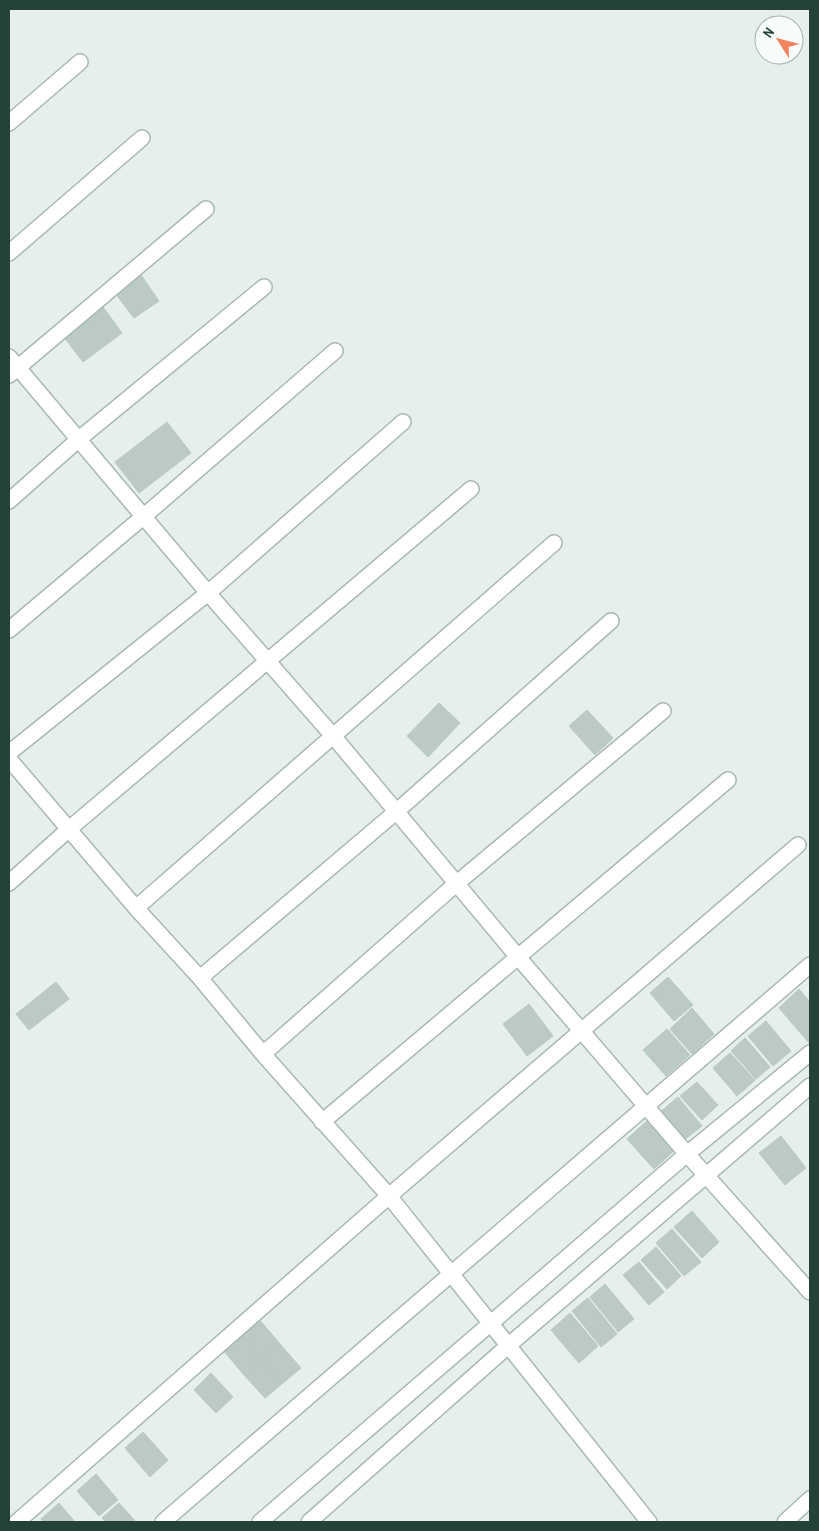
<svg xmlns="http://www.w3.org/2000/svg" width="819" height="1531" font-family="'Archivo Narrow',sans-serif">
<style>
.building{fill:#bbcac4;stroke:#b8c9c2}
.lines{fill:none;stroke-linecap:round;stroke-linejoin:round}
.minor-casing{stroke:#a8b8b2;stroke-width:18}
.minor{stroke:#fff;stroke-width:15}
</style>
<rect width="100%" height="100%" fill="#e6efeb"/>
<path class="building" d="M141 275 159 301 134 318 115 293Z
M103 307 122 333 83 362 63 336Z
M167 422 191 453 139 493 115 462Z
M439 703 460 723 428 757 407 736Z
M587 710 613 738 595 755 569 726Z
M668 977 693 1005 674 1021 650 993Z
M56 982 69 999 29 1030 16 1014Z
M799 989 810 1002 809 1043 779 1008Z
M529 1004 553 1036 527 1056 503 1024Z
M692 1008 714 1034 692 1054 670 1029Z
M766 1021 791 1051 773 1066 748 1036Z
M667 1029 690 1055 666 1076 643 1050Z
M745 1038 770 1067 756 1079 731 1051Z
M730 1053 755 1080 737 1096 713 1068Z
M697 1082 718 1105 702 1120 680 1096Z
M678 1097 702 1126 684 1140 660 1112Z
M649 1119 675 1150 654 1169 627 1139Z
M781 1136 806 1168 785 1185 759 1153Z
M692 1211 719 1242 702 1258 674 1227Z
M672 1229 701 1262 684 1276 656 1243Z
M656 1247 681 1276 667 1289 641 1260Z
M639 1262 664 1292 649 1305 623 1275Z
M605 1284 634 1319 618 1332 590 1297Z
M588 1298 617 1334 601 1347 572 1311Z
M570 1313 598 1346 579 1363 551 1330Z
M259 1319 280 1344 262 1359 241 1335Z
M241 1335 262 1359 244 1375 223 1350Z
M280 1344 301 1368 283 1383 262 1359Z
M262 1359 283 1383 265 1398 244 1375Z
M211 1373 233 1397 216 1413 194 1390Z
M143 1432 168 1460 150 1477 125 1448Z
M96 1474 118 1500 99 1516 77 1491Z
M59 1503 75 1522H44L41 1519Z
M119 1503 136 1522H106L102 1518Z"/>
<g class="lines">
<g class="minor-casing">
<path id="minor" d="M9 123 80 62
M9 253 142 138
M9 357 208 593 334 737 518 957 687 1154 810 1292
M9 375 206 209
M9 501 79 439 264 287
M9 630 143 517 335 351
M9 753 208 593 403 422
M9 759 136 908 200 978 263 1054 389 1196 649 1522
M9 883 69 829 471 489
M136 908 554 543
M200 978 397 811 611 621
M263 1054 457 883 663 711
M322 1122 728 780
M17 1522 389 1196 798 845
M163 1522 810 965
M260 1522 687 1154 810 1053
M309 1522 509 1345 810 1086
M785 1522 810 1499"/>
</g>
<use href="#minor" class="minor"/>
</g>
<rect width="819" height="1531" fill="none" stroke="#24423a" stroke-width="20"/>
<g transform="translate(779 40) rotate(306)"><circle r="24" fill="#f7fbf9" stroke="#a3b1ad"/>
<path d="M0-4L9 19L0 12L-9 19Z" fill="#f4845f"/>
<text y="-8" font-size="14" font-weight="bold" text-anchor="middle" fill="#24423a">N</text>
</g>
</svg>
